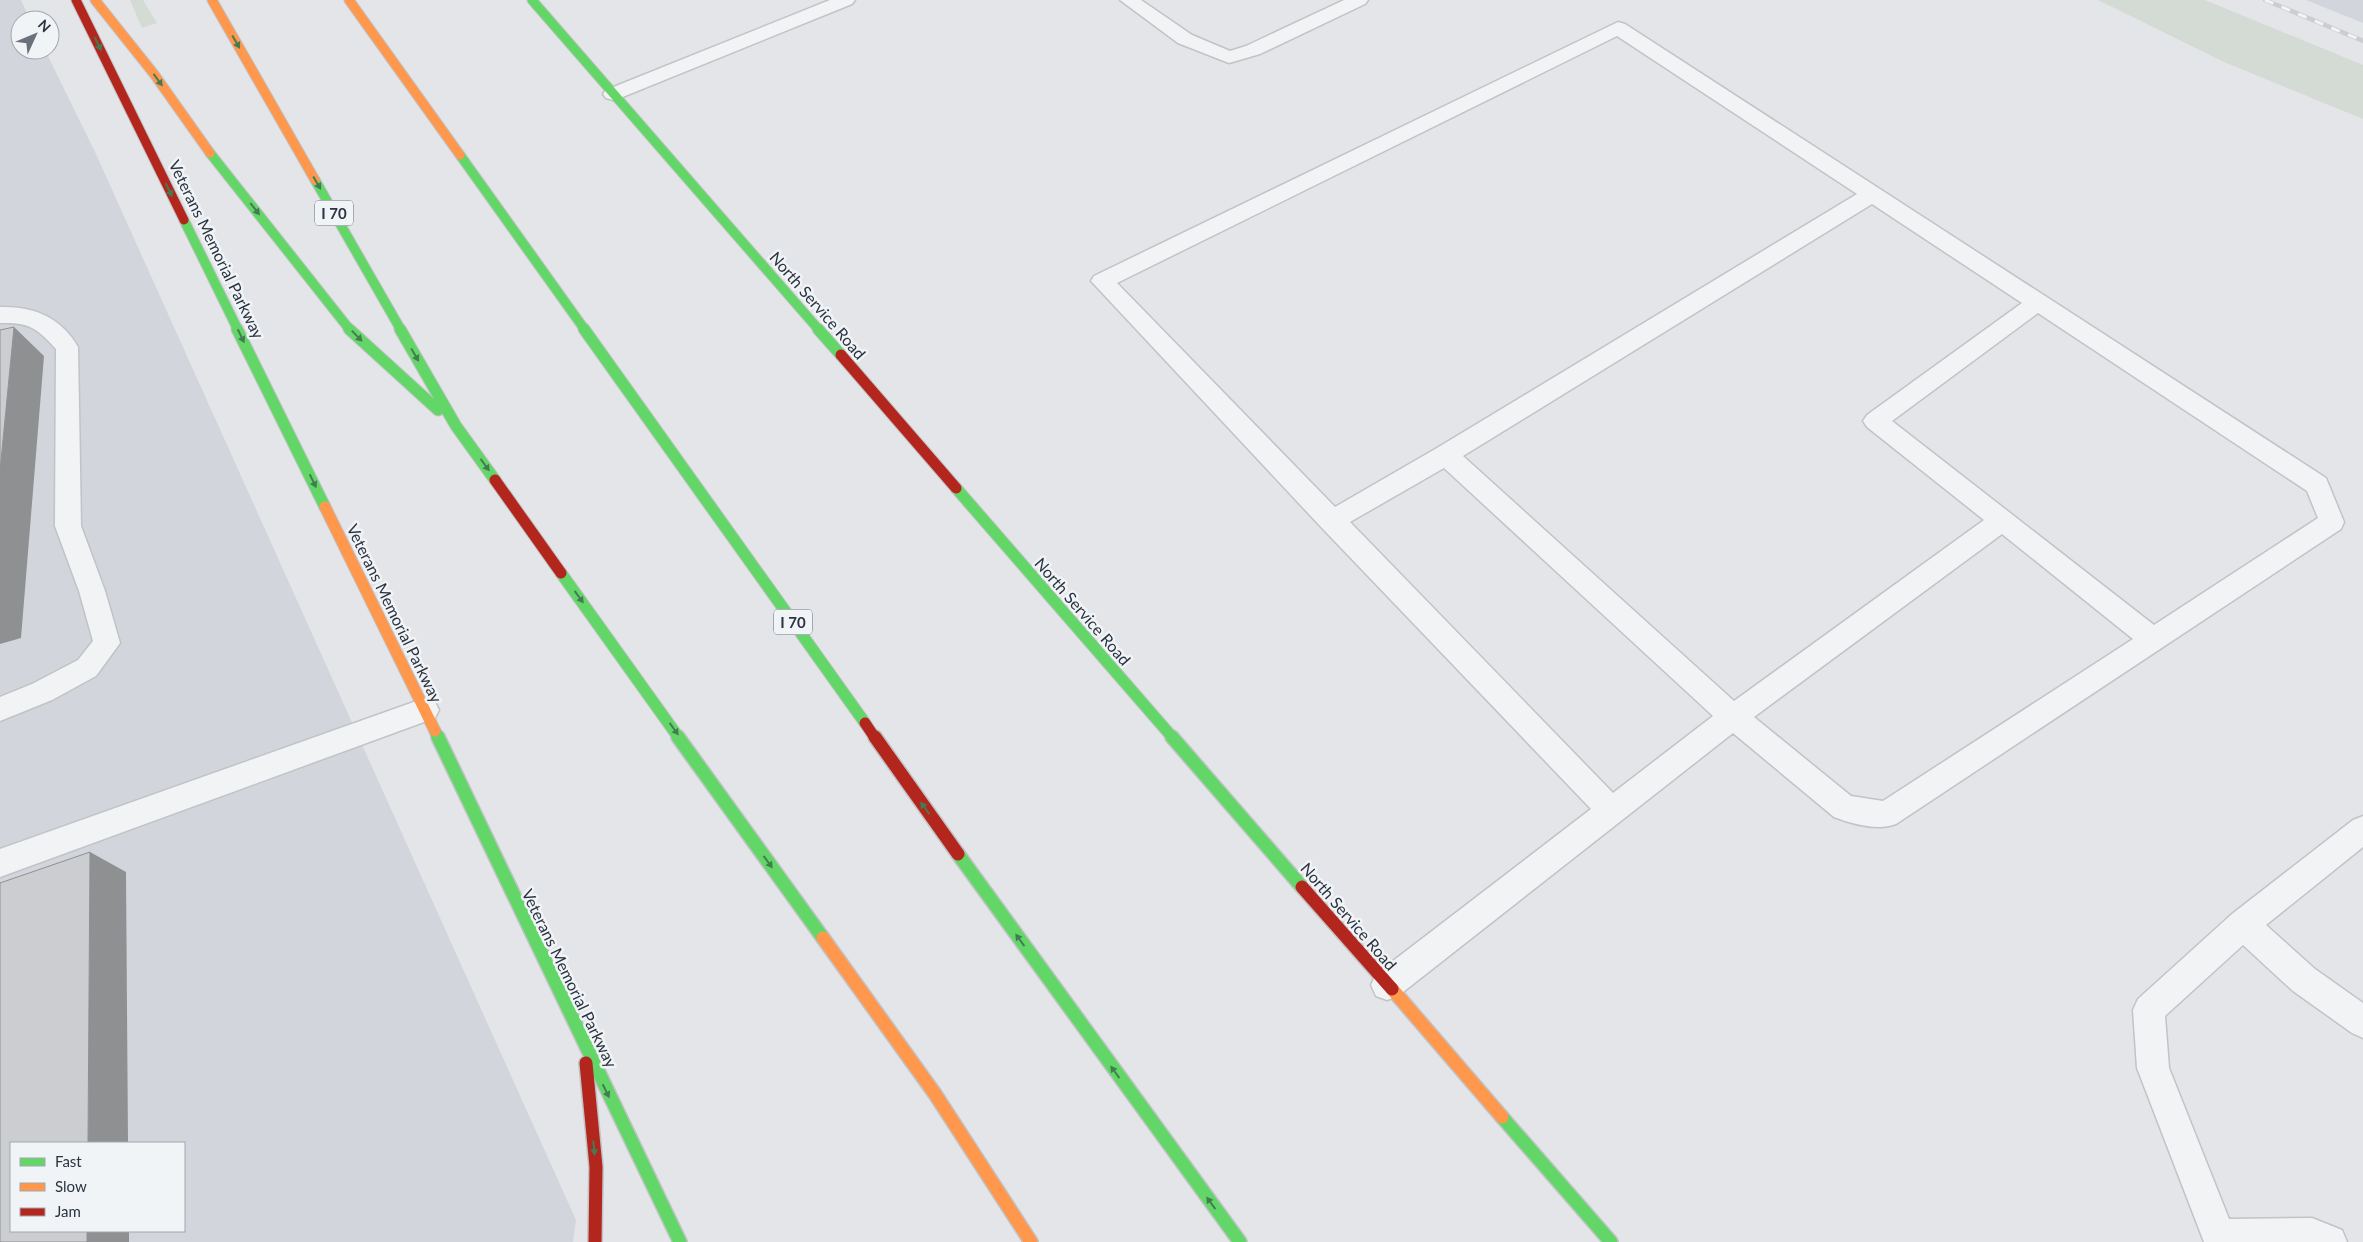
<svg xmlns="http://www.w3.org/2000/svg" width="2363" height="1242" font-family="Lato,sans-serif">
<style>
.built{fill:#d2d5db;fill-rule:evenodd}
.green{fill:#d4dbd4}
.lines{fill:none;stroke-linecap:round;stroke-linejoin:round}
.lane-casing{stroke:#c1c3c6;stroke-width:3}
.fast-far2-casing{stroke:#c1c3c6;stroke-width:11}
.fast-far1-casing{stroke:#c1c3c6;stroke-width:13}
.fast-casing{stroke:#c1c3c6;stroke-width:16}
.slow-far2-casing{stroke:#c1c3c6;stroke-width:11}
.slow-far1-casing{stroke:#c1c3c6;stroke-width:13}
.slow-casing{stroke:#c1c3c6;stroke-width:16}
.jam-far2-casing{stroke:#c1c3c6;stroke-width:11}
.jam-far1-casing{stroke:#c1c3c6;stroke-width:13}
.jam-casing{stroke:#c1c3c6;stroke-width:16}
.lane{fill:#f2f3f5;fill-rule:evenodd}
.fast-far2{stroke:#63d668;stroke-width:9}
.fast-far1{stroke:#63d668;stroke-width:11}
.fast{stroke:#63d668;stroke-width:13}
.slow-far2{stroke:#ff974d;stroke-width:9}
.slow-far1{stroke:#ff974d;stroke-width:11}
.slow{stroke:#ff974d;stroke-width:13}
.jam-far2{stroke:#b3261e;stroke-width:9}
.jam-far1{stroke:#b3261e;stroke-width:11}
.jam{stroke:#b3261e;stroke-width:13}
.rail-casing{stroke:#cccdcf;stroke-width:4.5}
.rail{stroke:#f1f4f7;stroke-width:3;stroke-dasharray:9;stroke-linecap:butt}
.shaded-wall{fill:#8e9092}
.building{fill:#cbcdd0;stroke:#8e9092}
.oneway{fill:#447c52}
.labels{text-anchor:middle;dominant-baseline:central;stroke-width:5;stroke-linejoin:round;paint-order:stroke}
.shield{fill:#f1f4f7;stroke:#666d77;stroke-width:1}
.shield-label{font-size:15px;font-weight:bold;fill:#2b3340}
.street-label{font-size:16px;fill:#2b3340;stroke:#f1f4f7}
</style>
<rect width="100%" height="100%" fill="#e3e5e8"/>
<path class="built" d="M0 0H21L30 20H20V50H45L96 154 576 1220 573 1242H0ZM11 1143H184V1231H11Z
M2306 0H2363V23Z"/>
<path class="green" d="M130 0H143L157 23 142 28Z
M2098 0H2205L2363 65V119L2224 62Z"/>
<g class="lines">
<g class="lane-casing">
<path id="lane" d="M830 0H855L852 4 620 98 613 100 606 98 603 94 606 90Z
M1120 0H1141L1192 35 1230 51 1246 46 1344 0H1368L1365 4 1260 54 1229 63 1178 43Z
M1618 22 1625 24 2326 478 2344 522 2341 529 1896 824C1878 831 1852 824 1834 817L1733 733 1398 996 1387 1000 1376 996 1371 985 1376 974 1591 809 1322 528 1091 281 1094 276ZM1617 36 1857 194 1437 448 1335 507 1117 283ZM1872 204 2022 303 1867 415 1863 421 1867 427 1984 520 1734 701 1463 456ZM2038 313 2307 491 2318 518 2154 625 1892 421ZM1444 468 1713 716 1613 793 1350 522ZM2002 534 2133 639 1883 801 1851 796 1754 717Z
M0 307C33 306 61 317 78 347L81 526 105 591 120 643 96 676 52 700 0 721V697L32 684 78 660 93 641 79 591 55 526 56 349C37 328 29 322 0 323Z
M425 698 435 702 439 710 435 718 0 877V849Z
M2363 816V847L2266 925 2315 969 2363 1003V1038L2352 1033 2293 991 2243 945 2165 1016 2169 1068 2229 1219 2312 1218 2342 1230 2347 1242H2204L2137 1068 2133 1010 2138 999 2232 914 2353 820Z"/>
</g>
<g class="fast-far2-casing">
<path id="fast-far2" d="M532 0 819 330
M210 153 350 330
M460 155 585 330
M315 180 401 330
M184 220 238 330"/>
</g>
<g class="fast-far1-casing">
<path id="fast-far1" d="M237 329 325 507
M349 329 438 410
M400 329 456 426 495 480
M584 329 865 723
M818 329 841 355
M956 488 1173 738
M561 573 679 738
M435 731 438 738"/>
</g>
<g class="fast-casing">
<path id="fast" d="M438 737 680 1242
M678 737 823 938
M1172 737 1302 887
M958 854 1240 1242
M1502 1117 1611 1242"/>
</g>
<g class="slow-far2-casing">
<path id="slow-far2" d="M95 0 154 74 210 153
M212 0 315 180
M349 0 460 155"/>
</g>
<g class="slow-far1-casing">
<path id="slow-far1" d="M325 507 435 731"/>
</g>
<g class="slow-casing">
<path id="slow" d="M823 938 935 1094 1031 1242
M1392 989 1502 1117"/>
</g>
<g class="jam-far2-casing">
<path id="jam-far2" d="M76 0 184 220"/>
</g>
<g class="jam-far1-casing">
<path id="jam-far1" d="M841 355 956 488
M495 480 561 573
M865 723 875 738"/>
</g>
<g class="jam-casing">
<path id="jam" d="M875 737 958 854
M1302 887 1392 989
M586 1063 596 1167 595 1242"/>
</g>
<use href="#lane" class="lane"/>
<use href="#fast-far2" class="fast-far2"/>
<use href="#fast-far1" class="fast-far1"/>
<use href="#fast" class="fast"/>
<use href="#slow-far2" class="slow-far2"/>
<use href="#slow-far1" class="slow-far1"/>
<use href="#slow" class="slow"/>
<use href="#jam-far2" class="jam-far2"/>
<use href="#jam-far1" class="jam-far1"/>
<use href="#jam" class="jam"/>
<g class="rail-casing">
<path id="rail" d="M2265 0 2363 41"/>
</g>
<use href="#rail" class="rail"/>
</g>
<path class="shaded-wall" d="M14 327 44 356 21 638 0 644V471Z
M90 852 126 872 128 1143H88Z
M87 1231H129V1242H87Z"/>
<path class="building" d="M14 327 0 471V330Z
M90 852 88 1143H11V1231H87V1242H0V883Z"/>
<defs><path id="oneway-solid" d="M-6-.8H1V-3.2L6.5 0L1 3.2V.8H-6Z" transform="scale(1.25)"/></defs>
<g class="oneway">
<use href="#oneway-solid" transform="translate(236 42) rotate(60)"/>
<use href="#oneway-solid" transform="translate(98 44) rotate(64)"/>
<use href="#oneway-solid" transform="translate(158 80) rotate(54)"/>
<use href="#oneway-solid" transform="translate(317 183) rotate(60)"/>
<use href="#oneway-solid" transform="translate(169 190) rotate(64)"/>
<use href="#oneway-solid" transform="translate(255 209) rotate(52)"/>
<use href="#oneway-solid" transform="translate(241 336) rotate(64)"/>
<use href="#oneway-solid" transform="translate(357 336) rotate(46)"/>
<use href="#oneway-solid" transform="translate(415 355) rotate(60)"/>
<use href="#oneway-solid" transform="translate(485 465) rotate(54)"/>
<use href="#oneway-solid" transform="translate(313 481) rotate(64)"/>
<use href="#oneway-solid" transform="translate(579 597) rotate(54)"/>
<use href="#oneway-solid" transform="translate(674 729) rotate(54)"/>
<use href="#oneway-solid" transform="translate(925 808) rotate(-126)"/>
<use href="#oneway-solid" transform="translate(768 862) rotate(54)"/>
<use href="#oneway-solid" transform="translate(1020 940) rotate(-126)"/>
<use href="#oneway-solid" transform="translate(1115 1072) rotate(-126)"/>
<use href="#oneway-solid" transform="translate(606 1091) rotate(64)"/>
<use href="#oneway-solid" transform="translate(594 1148) rotate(84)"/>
<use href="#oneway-solid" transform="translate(1211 1203) rotate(-126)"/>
</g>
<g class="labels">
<g class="shield">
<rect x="315" y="200.5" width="38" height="25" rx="4"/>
<rect x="774" y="609.5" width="38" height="25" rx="4"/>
</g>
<g class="shield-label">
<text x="334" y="213">I 70</text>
<text x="793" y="622">I 70</text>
</g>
<g class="street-label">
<text transform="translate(217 249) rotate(64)">Veterans Memorial Parkway</text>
<text transform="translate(818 305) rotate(49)">North Service Road</text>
<text transform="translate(1083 611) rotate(49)">North Service Road</text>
<text transform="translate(395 613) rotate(64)">Veterans Memorial Parkway</text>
<text transform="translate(1349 916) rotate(49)">North Service Road</text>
<text transform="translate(570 978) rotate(64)">Veterans Memorial Parkway</text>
</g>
</g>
<rect x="10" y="1142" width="175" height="90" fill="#f1f4f7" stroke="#a2a7ae"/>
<rect x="20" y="1158" width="25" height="8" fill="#63d668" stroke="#a2a7ae"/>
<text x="55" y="1167" font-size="15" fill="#2b3340">Fast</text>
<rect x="20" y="1183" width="25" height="8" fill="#ff974d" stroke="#a2a7ae"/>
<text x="55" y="1192" font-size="15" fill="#2b3340">Slow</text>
<rect x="20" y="1208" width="25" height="8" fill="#b3261e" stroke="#a2a7ae"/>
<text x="55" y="1217" font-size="15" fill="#2b3340">Jam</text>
<g transform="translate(35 35) rotate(46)"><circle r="24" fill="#f1f4f7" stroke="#a2a7ae"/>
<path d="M0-4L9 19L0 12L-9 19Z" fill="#6b717b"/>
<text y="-8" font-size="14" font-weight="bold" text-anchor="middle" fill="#2b3340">N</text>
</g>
</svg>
